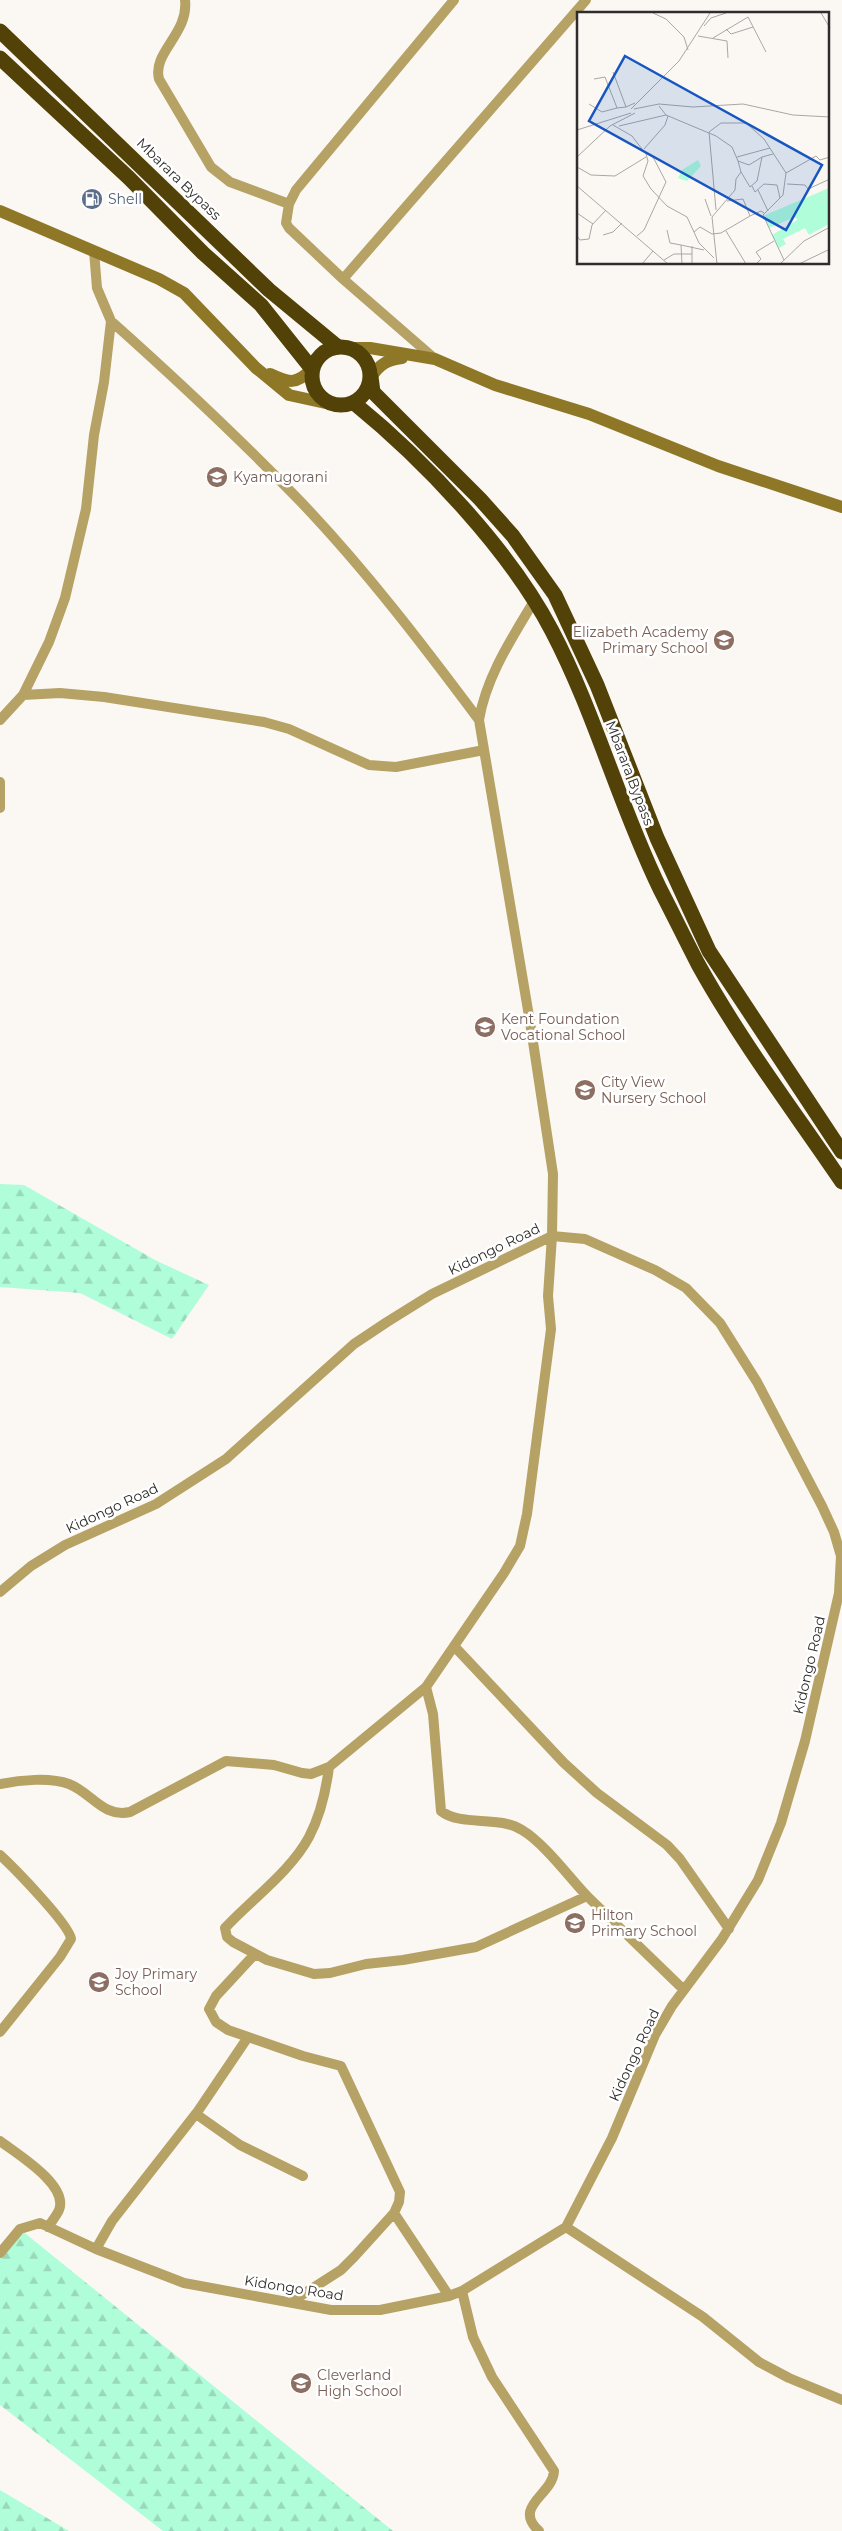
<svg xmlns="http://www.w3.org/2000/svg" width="842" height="2531" font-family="Montserrat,sans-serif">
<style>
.forest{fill:url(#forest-firs)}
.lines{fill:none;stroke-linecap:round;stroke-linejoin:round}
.street{stroke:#b5a264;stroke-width:10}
.secondary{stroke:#8e7727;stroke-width:12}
.highway{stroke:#524208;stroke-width:15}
.labels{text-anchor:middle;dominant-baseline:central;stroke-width:5;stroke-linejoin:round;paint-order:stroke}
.street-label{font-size:14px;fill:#2e2d2b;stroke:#fff}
.service-label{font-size:14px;fill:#4e5e75;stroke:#fff;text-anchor:start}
.education-label{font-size:14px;fill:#785e54;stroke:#fff;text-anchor:start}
.inset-road{fill:none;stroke:#a9a7a4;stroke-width:1}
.view{fill:#1755c0;fill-opacity:0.15;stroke:#1755c0;stroke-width:2.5}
.inset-edge{fill:none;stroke:#2e2d2b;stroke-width:2.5}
</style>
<defs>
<pattern id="forest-firs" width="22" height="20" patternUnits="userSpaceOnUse" patternTransform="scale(1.25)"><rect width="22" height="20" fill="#b0fdda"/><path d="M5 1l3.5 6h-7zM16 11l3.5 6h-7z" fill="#98d9bb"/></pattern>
</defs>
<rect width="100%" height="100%" fill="#fbf8f4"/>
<path class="forest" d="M0 1184 24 1185 155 1260 209 1285 172 1339 80 1293 0 1287Z
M21 2230 393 2531H163L0 2405V2258Z
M0 2490 69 2531H0Z"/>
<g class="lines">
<path class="street" d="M185 0C189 34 152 52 159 79L211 167 230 182 289 204
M343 279 289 228 286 223 289 204 296 190 454 0
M111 321C176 379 239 438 300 501 365 569 423 645 479 720
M435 359 343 279 586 0
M23 695 60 693 104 697 264 722 289 729 369 765 396 767 484 750
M0 720 23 695 49 642 65 598 86 509 94 435 104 382 111 321 97 288 94 251
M0 782V808
M0 1592 31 1566 65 1545 156 1504 226 1459 354 1344 387 1322 432 1294 552 1236 585 1239 655 1270 686 1288 720 1323 757 1382 822 1506 834 1532 841 1556 839 1593 805 1741 781 1823 758 1880 722 1939 672 2006 655 2035 612 2138 566 2227 462 2291 449 2296 380 2310H331L184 2283 96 2249 40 2223 20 2229 0 2253
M454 1646 564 1763 597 1793 667 1845 680 1859 729 1929
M426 1687 433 1714 441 1811C461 1827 499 1815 522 1830 544 1843 569 1877 587 1896
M329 1767C326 1791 320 1816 309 1837 291 1871 251 1900 225 1928L227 1937 233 1942 267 1960 314 1974 330 1973 366 1964 403 1960 476 1947 587 1896 684 1990
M0 1784C20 1780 50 1777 69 1784 92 1793 103 1818 130 1812L226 1761 274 1765 302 1773 311 1774 329 1767 426 1687 504 1573 520 1546 527 1514 551 1329 548 1296 552 1236 553 1174 530 1022 479 720C486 677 512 638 534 601
M0 1855C13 1867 70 1925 71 1939L60 1957 0 2032
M255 1954 216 1996 209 2009 216 2022 228 2030 303 2056 341 2066 400 2192 399 2202 394 2213 355 2256 341 2270 291 2302
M196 2114 240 2145 303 2176
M0 2141C17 2154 69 2185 59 2210 57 2215 52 2221 48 2227
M394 2213 449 2296
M566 2227 703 2317 759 2362 789 2378 842 2400
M96 2249 112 2221 198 2111 248 2037
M462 2291 473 2337 492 2377 554 2471C553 2495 512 2506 539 2531"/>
<path class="secondary" d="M0 211 159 279 184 293 256 368 289 395 330 404
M349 348H370L435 359 495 385 589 414 718 466 842 507
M270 374C289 383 296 385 312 369
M371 377C380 364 387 360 402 358"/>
<path class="highway" d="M0 31 269 290 338 347
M0 58 129 178 203 253 261 305 312 369
M312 376a29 29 0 1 1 58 0a29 29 0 1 1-58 0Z
M371 377 373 392 480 499 513 536 555 595 597 685 657 838 709 951 842 1152
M354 403C424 460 510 550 552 631 595 713 619 805 660 889 673 914 685 939 698 964 740 1040 793 1110 842 1182"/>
</g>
<defs>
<g id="fuel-disc" transform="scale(1.125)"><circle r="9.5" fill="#5c6f8a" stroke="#fff"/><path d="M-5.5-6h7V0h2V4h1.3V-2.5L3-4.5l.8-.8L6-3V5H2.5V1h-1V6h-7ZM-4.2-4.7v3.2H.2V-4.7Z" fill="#fff"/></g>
<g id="school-disc" transform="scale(1.125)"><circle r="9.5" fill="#8d6e63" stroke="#fff"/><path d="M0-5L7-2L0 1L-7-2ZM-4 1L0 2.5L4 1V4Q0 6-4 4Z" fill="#fff"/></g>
</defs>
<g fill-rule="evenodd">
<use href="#fuel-disc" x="92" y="199"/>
<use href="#school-disc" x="217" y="477"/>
<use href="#school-disc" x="724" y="640"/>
<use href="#school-disc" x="485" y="1027"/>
<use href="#school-disc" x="585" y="1090"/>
<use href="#school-disc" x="575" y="1923"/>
<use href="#school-disc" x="99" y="1982"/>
<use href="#school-disc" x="301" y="2383"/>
</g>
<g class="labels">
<g class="street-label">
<text transform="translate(179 179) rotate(44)">Mbarara Bypass</text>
<text transform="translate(630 773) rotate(69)">Mbarara Bypass</text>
<text transform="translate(494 1249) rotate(-26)">Kidongo Road</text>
<text transform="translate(112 1508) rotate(-25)">Kidongo Road</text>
<text transform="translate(809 1665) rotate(-77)">Kidongo Road</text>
<text transform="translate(634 2055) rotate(-65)">Kidongo Road</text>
<text transform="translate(294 2288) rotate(9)">Kidongo Road</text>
</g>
<g class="service-label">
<text x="108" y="199">Shell</text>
</g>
<g class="education-label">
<text x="233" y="477">Kyamugorani</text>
<text x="708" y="632" text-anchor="end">Elizabeth Academy<tspan x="708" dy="16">Primary School</tspan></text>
<text x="501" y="1019">Kent Foundation<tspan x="501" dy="16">Vocational School</tspan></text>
<text x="601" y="1082">City View<tspan x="601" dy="16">Nursery School</tspan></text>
<text x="591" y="1915">Hilton<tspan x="591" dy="16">Primary School</tspan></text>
<text x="115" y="1974">Joy Primary<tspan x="115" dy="16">School</tspan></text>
<text x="317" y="2375">Cleverland<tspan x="317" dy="16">High School</tspan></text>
</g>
</g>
<g transform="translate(577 12)">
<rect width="252" height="252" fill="#fbf8f4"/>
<path d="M121 148 124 154 110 169 101 166 105 158ZM252 176V212L232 223 228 216 206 227 209 232 202 236 195 223 220 208 218 205 192 216 186 204Z" fill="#b0fdda"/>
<path class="inset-road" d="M76 1 89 7 107 25 111 38M244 1 253 16M127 14 134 6 149 1M149 17 154 22 176 15M121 24 150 29 151 46M136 26 171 5 189 40M36 60 49 95 58 91M17 67 28 65 40 96 49 95M12 92 25 100 40 96M82 94 89 103 139 124 155 135 161 149 164 160 159 167 158 178 135 205 140 252M54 97 102 49 133 1M57 97 82 92 116 95 166 92 216 103 253 105M36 113 55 124 68 141 76 145 89 170 67 218 60 224M42 114 89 103M0 118 54 101M67 137 88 113 91 104M69 142 71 149 66 164 74 177 90 194 110 205 122 231 137 246M0 145 33 114 58 101M160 145 193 136M161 149 172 153 185 145M0 155 14 163 38 164 69 145M164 160 173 175 180 169 185 145 196 142M209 161 239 144 243 148 253 145M210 172 228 173 231 177 253 167M0 174 91 252M175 174 178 180 187 172 200 173 203 186M181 178 191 199M128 187 134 204M150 189 166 187 173 204M139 198 132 120 144 111H169L187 127 209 161 206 183 186 203 207 248M0 201 16 212M90 218 93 231 104 233 105 252M149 219 169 252M117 220 123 215 135 222 144 221 173 204 184 199 187 201M26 223 36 220 45 211M0 224 3 228 12 227 15 213 29 198M104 233 127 238M87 248 97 242H115M65 252 76 239M115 252V234M179 252 184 247 179 240 197 229M203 252 227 229 253 215M222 252 253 237"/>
<path class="view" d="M48 44 245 153 209 218 12 109Z"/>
<rect width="252" height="252" class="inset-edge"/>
</g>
</svg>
